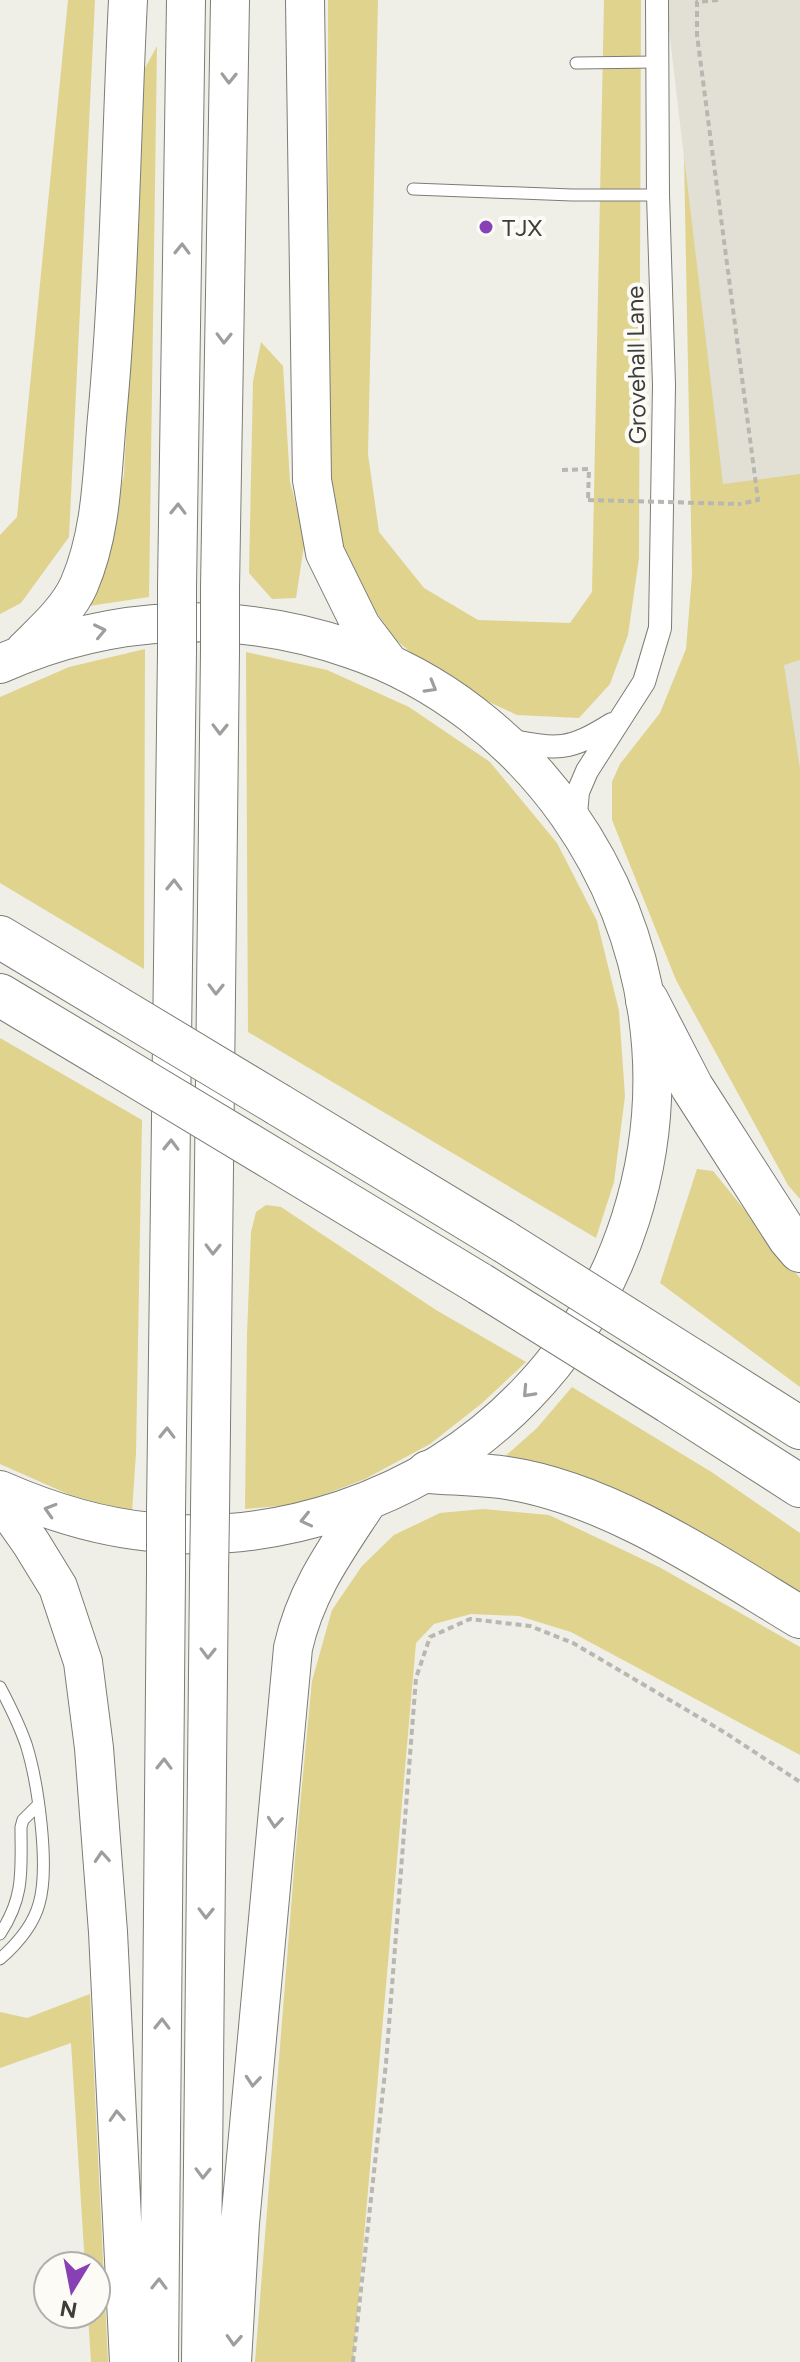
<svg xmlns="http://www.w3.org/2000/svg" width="800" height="2362" font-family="Figtree,sans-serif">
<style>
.built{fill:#e2e0d4}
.green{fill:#dfd38e}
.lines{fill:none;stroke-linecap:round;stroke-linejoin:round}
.service-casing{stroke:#7c7c76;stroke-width:13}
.minor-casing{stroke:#7c7c76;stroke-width:24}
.trunk-casing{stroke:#7c7c76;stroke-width:40}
.motorway-casing{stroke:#7c7c76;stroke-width:44}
.path{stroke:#b8b7b2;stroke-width:4;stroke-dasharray:6 4;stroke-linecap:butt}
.service{stroke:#fff;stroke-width:11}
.minor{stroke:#fff;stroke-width:22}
.trunk{stroke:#fff;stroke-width:38}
.motorway{stroke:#fff;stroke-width:42}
.trunk-bridge-casing{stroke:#7c7c76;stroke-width:40;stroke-linecap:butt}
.motorway-bridge-casing{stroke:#7c7c76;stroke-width:44;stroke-linecap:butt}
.path-bridge{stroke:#b8b7b2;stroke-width:4;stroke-dasharray:6 4;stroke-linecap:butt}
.trunk-bridge{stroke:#fff;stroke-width:38}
.motorway-bridge{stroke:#fff;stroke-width:42}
.oneway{stroke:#9e9e9d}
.poi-dot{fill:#8841b4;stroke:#fcfbf5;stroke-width:3}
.labels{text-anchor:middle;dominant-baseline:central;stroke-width:8;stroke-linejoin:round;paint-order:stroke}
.poi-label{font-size:24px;fill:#3d3d3b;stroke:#fcfbf5;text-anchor:start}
.street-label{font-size:24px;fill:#3d3d3b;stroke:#fcfbf5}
</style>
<rect width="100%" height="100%" fill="#efeee7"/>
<path class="built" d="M667 0H800V964L732 569 667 12Z"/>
<path class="green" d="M68 0H95L69 537 21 603 0 614V535L17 517Z
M328 0H378L368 454 379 532 424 588 478 620 570 623 592 592 604 0H641L639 558 628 635 610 684 579 718 517 715 446 682 396 640 369 602 336 545 329 478Z
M157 46 149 597 89 606 124 475 144 70Z
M684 156 723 484 800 474V660L784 665 800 769V1199L788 1185 676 980 612 820V782L620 764 660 713 686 649 692 575Z
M261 342 283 366 290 482 305 539 296 598 272 599 249 573 253 381Z
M145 649 144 969 0 883V697L69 667Z
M246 652 327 670 409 707 490 762 557 843 597 921 619 1011 625 1096 614 1182 596 1238 248 1032Z
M0 1038 142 1120 136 1453 132 1512 70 1495 0 1464Z
M697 1169 713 1171 800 1278V1387L660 1283Z
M266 1205 281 1207 436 1310 526 1362 481 1404 430 1444 365 1479 300 1504 245 1509 247 1335 251 1232 256 1212Z
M572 1387 713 1473 800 1533V1594L645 1508 570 1472 501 1460 537 1428Z
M483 1509 549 1515 659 1567 800 1647V1755L571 1632 519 1616 471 1614 434 1624 416 1643 353 2362H255L295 1858 312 1681 332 1610 362 1566 394 1535 440 1513Z
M90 1994 108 2362H91L88 2314H96V2266H85L71 2043 0 2068V2012L27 2018Z"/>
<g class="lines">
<g class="service-casing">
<path id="service" d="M576 63 656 62
M413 189 572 195H658
M0 1687C10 1706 19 1724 26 1744 38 1782 50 1867 39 1904 33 1926 17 1944 0 1959
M0 1934C25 1896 21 1870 21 1827L23 1820 37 1806"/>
</g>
<g class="minor-casing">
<path id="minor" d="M509 740C558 750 569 751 612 724
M575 824 578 792 587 771 644 682 660 628 664 385 658 195 657 0"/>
</g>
<g class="trunk-casing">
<path id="trunk" d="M305 0 312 480 325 553 361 626 389 663
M177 587 186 0
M220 588 230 0
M25 650C44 631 68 610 79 585 102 532 102 474 107 418 120 279 121 139 128 0
M0 664C112 614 235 609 351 649 438 678 515 739 568 814 743 1064 635 1412 342 1510 281 1530 215 1539 151 1532 98 1527 48 1511 0 1490
M0 1499 31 1543 58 1587 83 1662 94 1748 108 1932 129 2362
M166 1511 177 651
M210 1512 220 651
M159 2362 166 1574
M201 2362 209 1575
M232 2362 240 2223 293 1648C306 1590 336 1550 368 1501"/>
</g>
<g class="motorway-casing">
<path id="motorway" d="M0 937 108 1002
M0 995 107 1059
M647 1000 692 1087 789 1238 800 1251
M279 1105 505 1242
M278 1162 480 1284
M694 1361 800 1428
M669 1402 800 1486
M428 1472C454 1474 481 1474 507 1478 608 1493 714 1565 800 1617"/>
</g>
<path class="path" d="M718 0 697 2V35L758 500 740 504
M562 470 589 469 588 500
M353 2362 386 2063 416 1678 430 1637 470 1619 530 1626 573 1643 724 1732 800 1782"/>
<use href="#service" class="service"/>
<use href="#minor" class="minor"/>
<use href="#trunk" class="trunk"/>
<use href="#motorway" class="motorway"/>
<g class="trunk-bridge-casing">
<path id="trunk-bridge" d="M220 588V651
M177 651V587
M166 1574V1511
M209 1575 210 1512"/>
</g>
<g class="motorway-bridge-casing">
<path id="motorway-bridge" d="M108 1002 279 1105
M107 1059 278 1162
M505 1242 694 1361
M480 1284 669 1402"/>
</g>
<path class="path-bridge" d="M588 500 740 504"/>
<use href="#trunk-bridge" class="trunk-bridge"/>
<use href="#motorway-bridge" class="motorway-bridge"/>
</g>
<defs><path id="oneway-chevron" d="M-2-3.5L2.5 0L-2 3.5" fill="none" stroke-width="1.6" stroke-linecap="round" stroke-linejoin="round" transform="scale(2)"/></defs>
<g class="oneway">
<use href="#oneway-chevron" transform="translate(229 78) rotate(91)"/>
<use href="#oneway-chevron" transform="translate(182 249) rotate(-89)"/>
<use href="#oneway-chevron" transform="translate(224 338) rotate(91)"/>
<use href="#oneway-chevron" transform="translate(178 509) rotate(-89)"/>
<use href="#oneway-chevron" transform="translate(100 631) rotate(-12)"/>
<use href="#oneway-chevron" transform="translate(431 687) rotate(30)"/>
<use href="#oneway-chevron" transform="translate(220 729) rotate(91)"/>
<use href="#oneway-chevron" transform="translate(174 885) rotate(-89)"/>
<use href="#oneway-chevron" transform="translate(216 989) rotate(91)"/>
<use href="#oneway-chevron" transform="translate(171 1145) rotate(-89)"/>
<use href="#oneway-chevron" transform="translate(213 1249) rotate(91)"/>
<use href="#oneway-chevron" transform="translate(528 1392) rotate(133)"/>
<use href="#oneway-chevron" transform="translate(167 1433) rotate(-89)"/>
<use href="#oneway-chevron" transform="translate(50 1510) rotate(-163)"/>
<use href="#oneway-chevron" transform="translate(306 1520) rotate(167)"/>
<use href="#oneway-chevron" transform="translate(208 1653) rotate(91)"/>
<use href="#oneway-chevron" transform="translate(164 1764) rotate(-89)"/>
<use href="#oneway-chevron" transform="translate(275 1822) rotate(95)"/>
<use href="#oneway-chevron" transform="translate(102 1857) rotate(-94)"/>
<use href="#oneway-chevron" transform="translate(206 1913) rotate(91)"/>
<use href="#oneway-chevron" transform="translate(162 2024) rotate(-89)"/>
<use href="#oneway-chevron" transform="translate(253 2081) rotate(95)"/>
<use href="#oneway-chevron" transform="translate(117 2116) rotate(-93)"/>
<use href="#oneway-chevron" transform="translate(203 2173) rotate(91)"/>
<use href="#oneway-chevron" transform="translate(159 2284) rotate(-89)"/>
<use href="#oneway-chevron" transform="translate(234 2340) rotate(93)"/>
</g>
<circle class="poi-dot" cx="486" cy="227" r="8"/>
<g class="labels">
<g class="poi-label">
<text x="502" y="227">TJX</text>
</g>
<g class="street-label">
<text transform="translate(636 365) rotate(-91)">Grovehall Lane</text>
</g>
</g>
<g transform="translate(72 2290) rotate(190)"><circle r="38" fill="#fcfbf5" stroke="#b0afab" stroke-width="2"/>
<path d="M0-6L14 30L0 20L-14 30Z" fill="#8841b4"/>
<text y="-12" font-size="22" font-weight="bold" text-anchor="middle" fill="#3d3d3b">N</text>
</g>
</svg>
